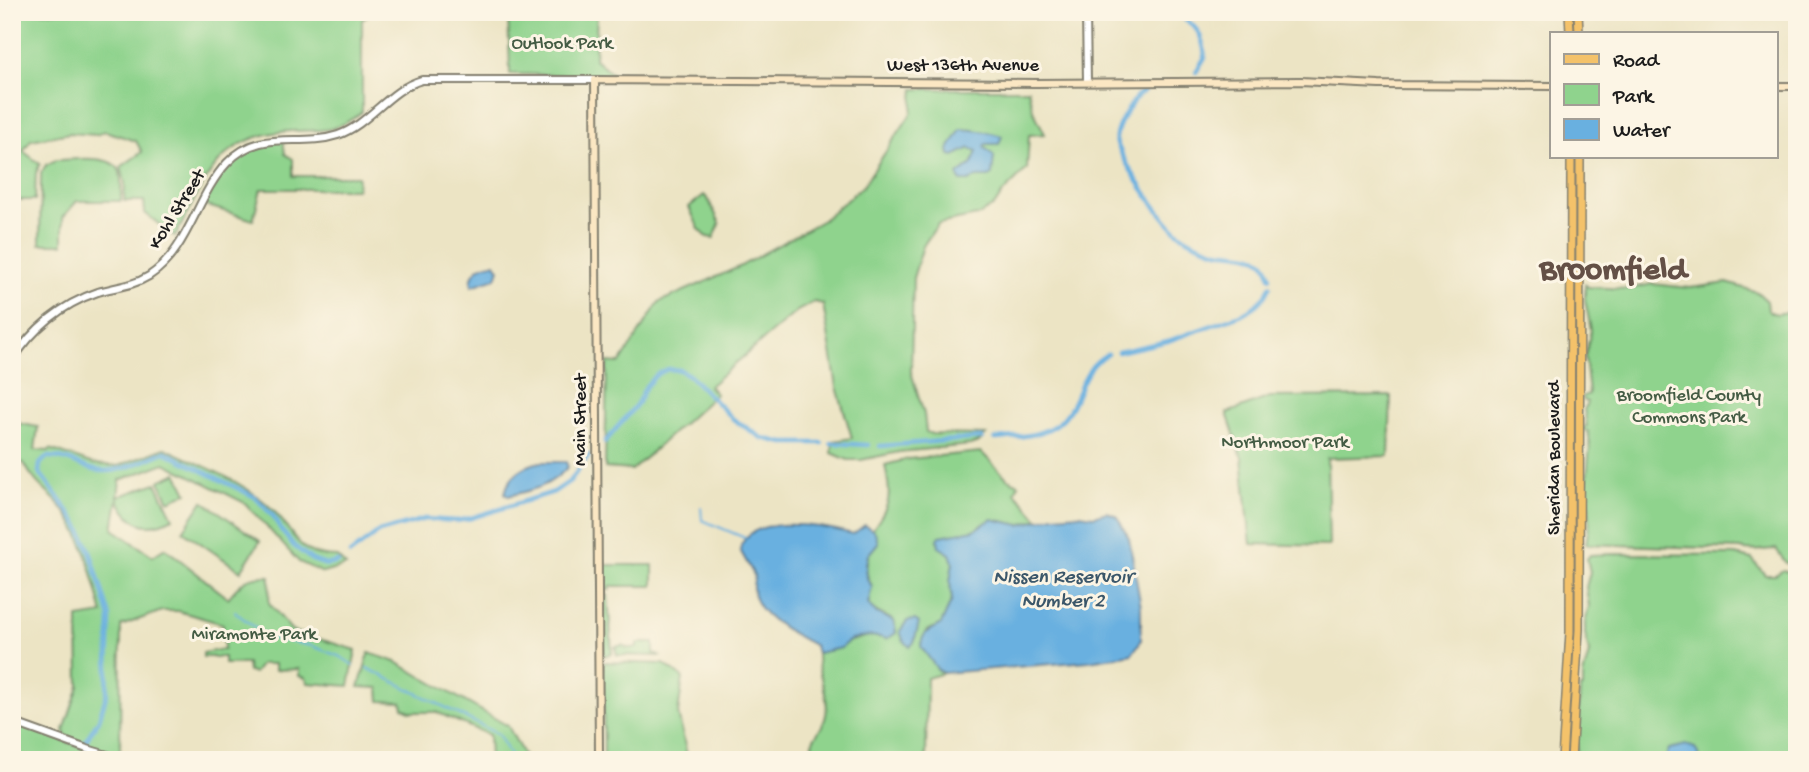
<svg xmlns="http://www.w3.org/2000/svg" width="1809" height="772" font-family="'Gochi Hand',sans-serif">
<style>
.green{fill:#8fd38d;stroke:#567854;stroke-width:2}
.water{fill:#69b0e0;stroke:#42667e;stroke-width:2}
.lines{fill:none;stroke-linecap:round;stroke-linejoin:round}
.stream{stroke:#69b0e0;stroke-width:2}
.canal{stroke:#69b0e0;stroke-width:4.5}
.tertiary-casing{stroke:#848070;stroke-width:10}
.secondary-casing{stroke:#848070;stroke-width:10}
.primary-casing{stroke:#848070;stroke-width:10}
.tertiary{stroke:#fff;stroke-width:6}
.secondary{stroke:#fbe7c3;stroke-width:6}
.primary{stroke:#f4c26a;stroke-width:7}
.labels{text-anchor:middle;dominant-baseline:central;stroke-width:6;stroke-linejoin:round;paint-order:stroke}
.park-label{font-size:19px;fill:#445c44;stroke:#fcf5e5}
.street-label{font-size:19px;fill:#1c1c1c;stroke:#fcf5e5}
.water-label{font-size:21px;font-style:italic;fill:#3b576a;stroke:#fcf5e5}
.town-label{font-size:33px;font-weight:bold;fill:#645046;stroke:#fcf5e5}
</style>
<rect width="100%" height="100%" fill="#fcf5e5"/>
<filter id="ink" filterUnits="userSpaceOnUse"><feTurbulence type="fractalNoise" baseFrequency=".0143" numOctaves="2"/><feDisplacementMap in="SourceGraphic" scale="14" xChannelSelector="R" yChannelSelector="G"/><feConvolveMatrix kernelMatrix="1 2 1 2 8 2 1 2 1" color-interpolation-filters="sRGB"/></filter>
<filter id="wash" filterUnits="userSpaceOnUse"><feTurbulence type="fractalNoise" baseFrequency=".00686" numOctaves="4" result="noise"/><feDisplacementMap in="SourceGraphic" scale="28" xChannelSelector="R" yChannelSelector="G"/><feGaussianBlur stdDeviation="1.57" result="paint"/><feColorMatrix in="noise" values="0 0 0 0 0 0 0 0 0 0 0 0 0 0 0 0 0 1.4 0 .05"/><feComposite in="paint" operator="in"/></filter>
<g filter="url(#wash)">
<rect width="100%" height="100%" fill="#ece4c4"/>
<path class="green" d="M12 12H371L362 20V112C332 134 326 130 291 131 217 135 206 180 175 237L145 213 144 201H124L125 183 121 167 142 152 136 141 105 131 96 135 70 133 31 140 23 151 40 164 36 173 35 200H12Z
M508 12H597L595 59 615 76 510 74Z
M914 89H1028L1033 110 1045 134 1029 135 1027 169 1002 194 994 206 977 216 938 224 923 246 913 278 911 372 924 414 926 432 932 434 986 435 979 442 970 445 899 452 861 460H848L832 453 833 441 852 438 837 387 823 304 814 302 797 311 709 386 716 394 632 470 605 468 607 362 620 363 659 302 739 267 823 220 863 186 912 112Z
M283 139 285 154 293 159V176H358L357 189H261L253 220 201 204 220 171 252 145Z
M56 160C73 160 113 153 120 172 122 181 121 192 121 201H77L63 217V244H40L41 173 46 165Z
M704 195 708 199 720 223 714 238 707 237 699 229 689 207Z
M1727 283 1757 292 1767 301 1768 310C1777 318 1785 311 1797 309V568L1786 563 1776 549C1761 549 1756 553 1740 549L1586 544 1590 519 1586 488 1590 444 1588 431 1583 430V427L1587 426 1584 409 1587 402 1583 400V396L1589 394 1585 357 1591 330 1585 300V284L1588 287 1629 289 1652 284 1690 288Z
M1391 396 1389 456 1327 458 1329 546 1251 544 1242 458 1227 413 1270 397Z
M12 422 38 427 35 450 49 451 50 449 94 464 118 466 165 448C202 466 245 481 274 511 297 536 298 557 337 557L346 566 323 573 299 562 245 503 165 463 120 480 118 497 156 483 173 518C146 532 131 525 118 499L113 529 153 556 165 548 228 598C243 580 246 576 270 576L269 603 292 631 356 650 349 686 308 683 306 678 299 676V669L275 670V664H261L254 673 248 672 247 664H224V657H203V653L224 649 223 624 178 611H162L121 626 120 754 94 748 66 737 64 730 79 686 78 618 103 614C94 582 87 545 69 517 56 496 36 488 24 463L12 460Z
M981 452 1008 479 1019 484 1015 492 1038 519 1020 525 992 519 974 530 950 554 953 562 950 582 952 599 941 625 926 631 938 670 944 673 927 678 926 760H812C809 733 819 738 825 719 832 696 816 676 817 653L840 648 844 643 872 635 896 632 894 621C878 610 861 613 872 586 860 568 871 551 875 532L872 530C892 503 891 497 885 465L908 459Z
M177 473 187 493 169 501 159 481Z
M203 501 260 541 241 571 183 531Z
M1613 554 1735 555 1752 559 1765 575H1775L1783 570 1797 574V760H1576L1580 688H1583V676L1589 653 1585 634V623L1589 606 1586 587 1590 572 1587 559 1590 555Z
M601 565H653V586H610V590H601Z
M608 595 612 654 603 656 601 596Z
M637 643H654V653L659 656 617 655 615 647 623 645 627 648H637Z
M369 653 396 662 508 726 526 760H490L489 735 436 712H412L403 708 402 702 380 701 379 688 359 687Z
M603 662 664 664 683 678 678 713 688 760H604Z
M12 722 87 749 79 760H12Z"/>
<path class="water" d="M961 129C975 130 989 132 1002 136L999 144H986L984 147 994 156 992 175 989 177H977L969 181H961L959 179 958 175 972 164 977 151 970 148 954 156 950 155 949 149Z
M495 263 499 269 496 278 472 286C469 272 482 263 495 263Z
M541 462H566L568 467C549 487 534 490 508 496L505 493C509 475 524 465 541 462Z
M1107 512 1117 516 1129 538 1141 607V641L1132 654 1089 661 944 673 938 670 921 647C922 631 929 632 941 624L952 600 950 582 953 562 950 554 939 547 938 539 940 536 974 530 992 519 1020 525 1054 516 1080 514 1093 516Z
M865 525 875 532 878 543 868 555 866 564 867 578 872 587 868 604 876 613 894 621 896 633 887 639C873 634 851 635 841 648L817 653 815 646C791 632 742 611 755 577L740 550C747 511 827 527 853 534Z
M915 620 919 623 914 642 910 647 903 640 900 631 907 621Z
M1686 745 1695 748 1701 760H1665L1669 749Z"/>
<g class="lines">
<path class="stream" d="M701 507 702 520 745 538
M235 612 267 637 312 646 341 657 353 665
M367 668 498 734 513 760"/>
<path class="canal" d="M1173 12C1194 23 1203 32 1205 57L1196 72
M1144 91C1134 96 1114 129 1116 140 1122 162 1162 219 1179 233 1190 242 1205 247 1218 251 1238 255 1267 250 1270 277
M1118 352 1168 341 1240 315 1254 307 1266 295 1270 286
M995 439C1015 437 1036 437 1054 426 1082 409 1075 370 1108 354
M605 442 637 404 646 386 657 374 668 369 680 370 690 376 733 419 762 438 784 443H822
M831 443 868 445
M880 446 982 438
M350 554 379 532 425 519 457 521 471 518 554 492 570 481 589 455
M85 742 99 719 107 693 110 617 90 551 78 524 39 472 40 464 47 457C64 456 79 466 95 470 119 475 143 460 165 452L255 497 273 516 281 530 294 546 312 560 326 565 338 562
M76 760 82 755"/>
</g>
</g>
<g filter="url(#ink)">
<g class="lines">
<g class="tertiary-casing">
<path id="tertiary" d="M1086 12 1087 82
M12 361C32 329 62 304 98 292 115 287 133 286 149 276 189 250 196 196 227 163 261 127 298 148 338 135 370 124 389 89 422 80H595
M12 722 87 749 124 760"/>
</g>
<g class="secondary-casing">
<path id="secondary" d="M1776 86H1797
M599 760 595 80 1035 83 1301 81 1379 85 1552 86"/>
</g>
<g class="primary-casing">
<path id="primary" d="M1569 12 1570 33
M1578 12 1579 33
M1562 760 1570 632 1571 156
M1571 760 1579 630 1580 156"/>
</g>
<use href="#tertiary" class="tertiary"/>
<use href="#secondary" class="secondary"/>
<use href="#primary" class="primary"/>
</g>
</g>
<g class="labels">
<g class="park-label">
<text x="562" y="44">Outlook Park</text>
<text x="1689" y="396">Broomfield County<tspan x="1689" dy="22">Commons Park</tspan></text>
<text x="1285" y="443">Northmoor Park</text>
<text x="254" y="635">Miramonte Park</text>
</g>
<g class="street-label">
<text x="963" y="66">West 136th Avenue</text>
<text transform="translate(178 210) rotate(-58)">Kohl Street</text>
<text transform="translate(581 420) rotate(-90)">Main Street</text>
<text transform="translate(1555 458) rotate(-90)">Sheridan Boulevard</text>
</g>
<g class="water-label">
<text x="1063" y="578">Nissen Reservoir<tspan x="1063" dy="24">Number 2</tspan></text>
</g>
<g class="town-label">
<text x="1613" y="272">Broomfield</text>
</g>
</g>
<rect width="1809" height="772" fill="none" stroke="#fcf5e5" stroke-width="42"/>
<rect x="1550" y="32" width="228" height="126" fill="#fcf5e5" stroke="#a29e95" stroke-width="2"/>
<rect x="1564" y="54" width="35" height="10" fill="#f4c26a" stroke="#a29e95" stroke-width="2"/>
<text x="1613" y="66" font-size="21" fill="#1c1c1c">Road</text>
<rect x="1564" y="84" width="35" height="21" fill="#8fd38d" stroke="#a29e95" stroke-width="2"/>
<text x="1613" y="102" font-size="21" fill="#1c1c1c">Park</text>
<rect x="1564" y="119" width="35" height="21" fill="#69b0e0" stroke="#a29e95" stroke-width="2"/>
<text x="1613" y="136" font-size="21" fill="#1c1c1c">Water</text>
</svg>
